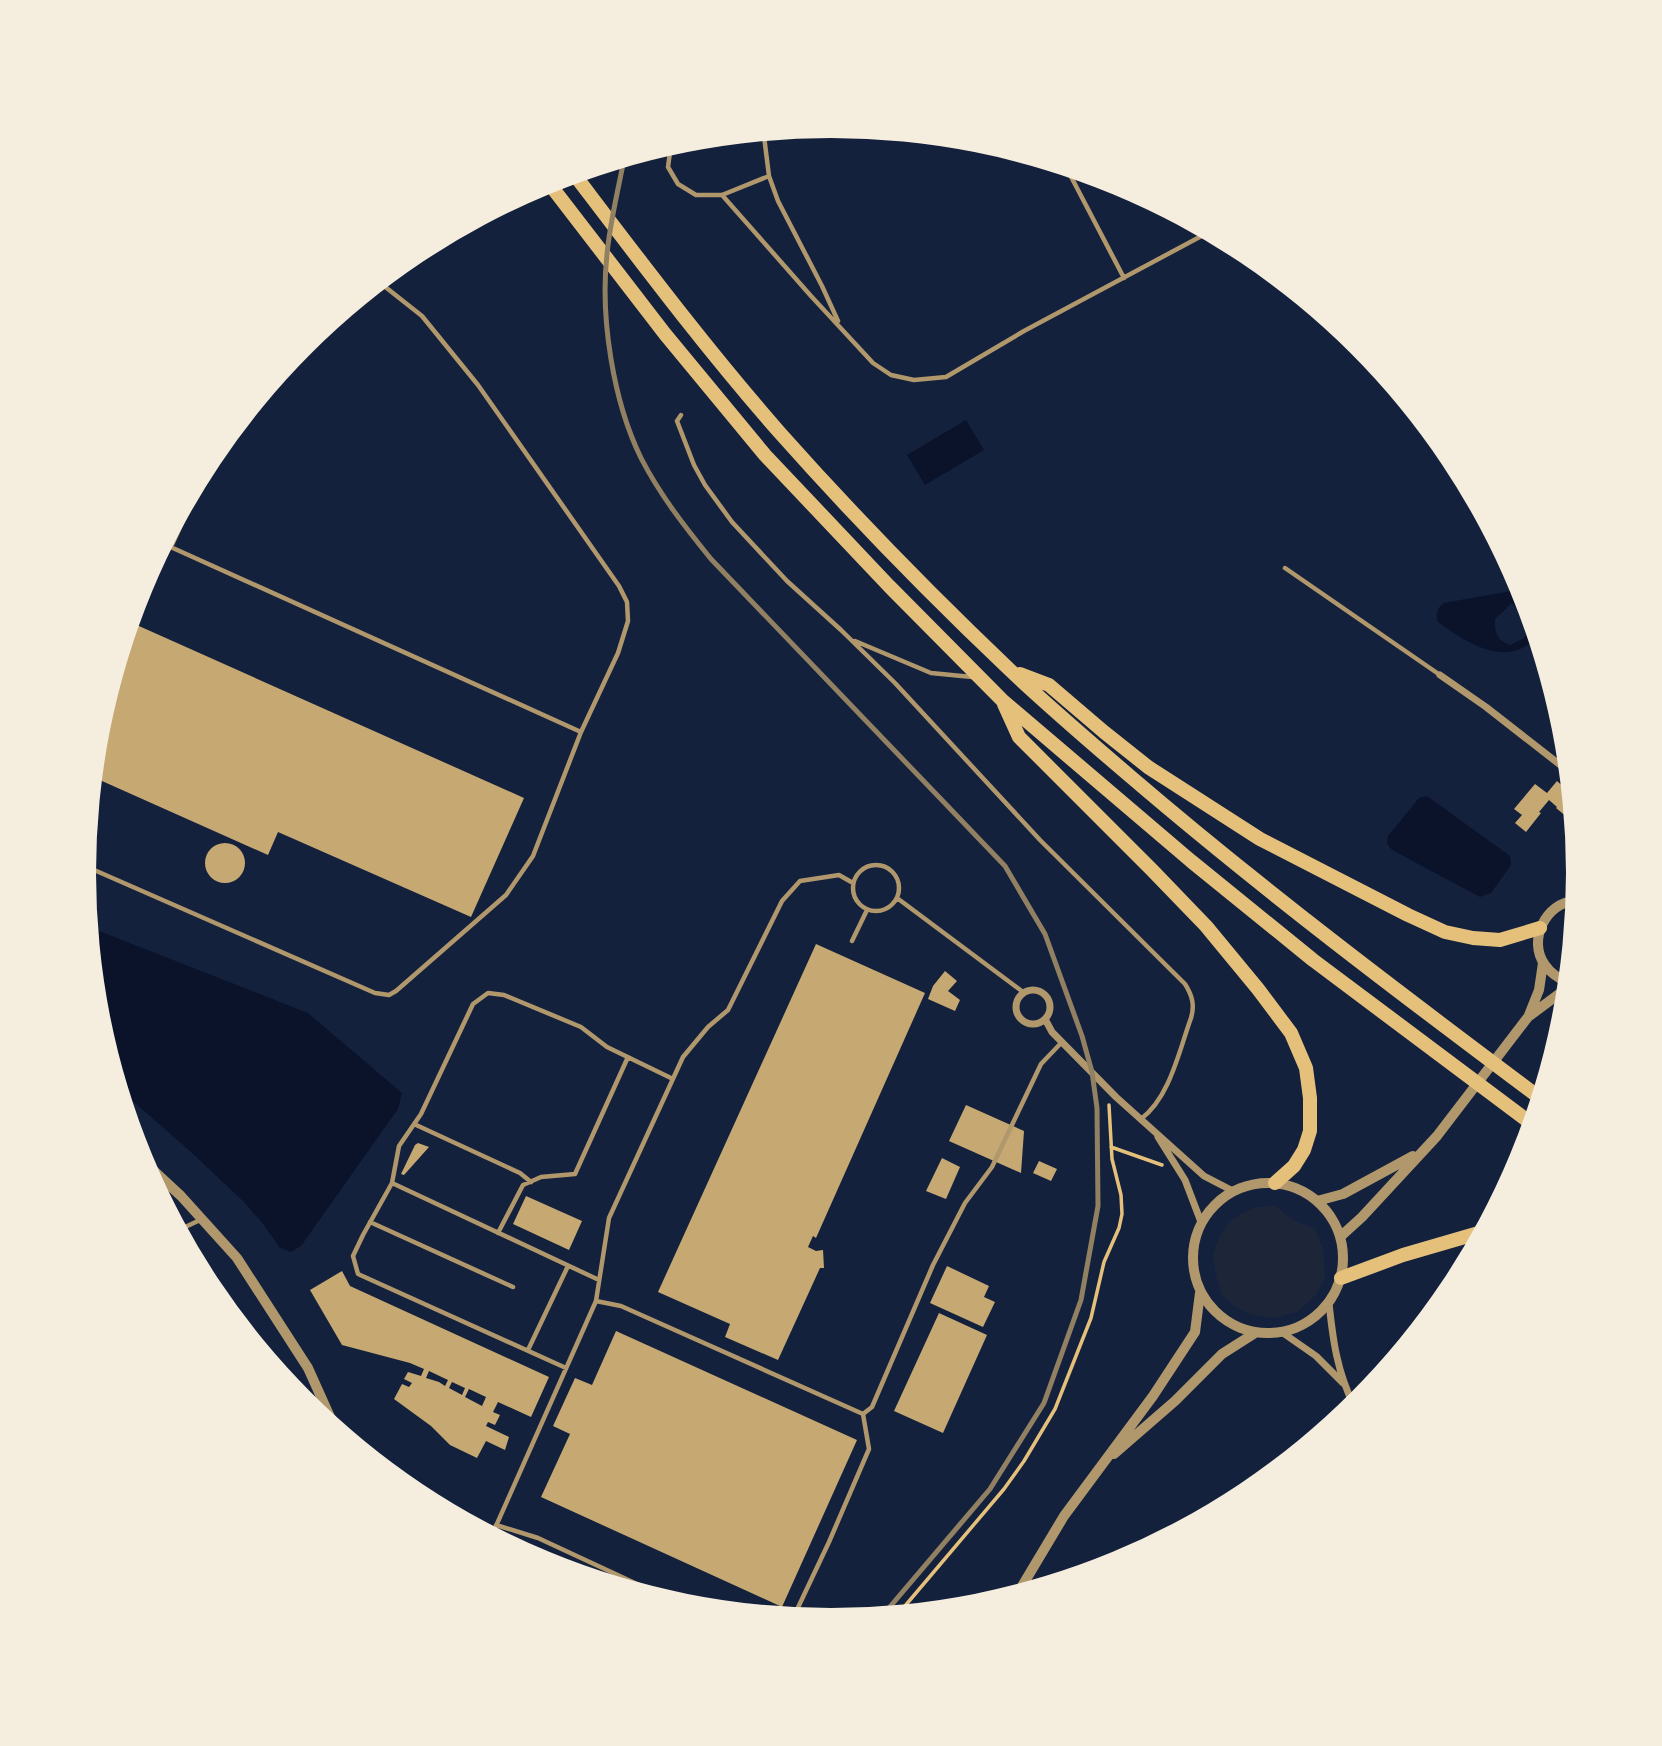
<svg xmlns="http://www.w3.org/2000/svg" width="1662" height="1746" font-family="'Golos Text',sans-serif">
<style>
.green{fill:#1d2539}
.water{fill:#0b132b;fill-rule:evenodd}
.building{fill:#c6a872;fill-rule:evenodd}
.lines{fill:none;stroke-linecap:round;stroke-linejoin:round}
.path{stroke:#e5c07b;stroke-width:3.5}
.service{stroke:#b1986c;stroke-width:4.5}
.minor{stroke:#b1986c;stroke-width:7}
.tertiary{stroke:#b1986c;stroke-width:10}
.motorway{stroke:#e5c07b;stroke-width:14}
.rail{stroke:#918062;stroke-width:5}
</style>
<rect width="100%" height="100%" fill="#14213d"/>
<path class="green" d="M1276 1206C1288 1218 1298 1223 1315 1228L1323 1249 1325 1277 1316 1295 1297 1312 1274 1318 1250 1314 1234 1306 1221 1294 1216 1276 1213 1254 1218 1240 1229 1222 1241 1214 1256 1207Z"/>
<path class="water" d="M966 420 984 450 925 485 907 455Z
M1516 590 1523 592 1536 637C1508 670 1464 642 1437 621 1436 613 1437 608 1444 603ZM1512 603 1532 626 1524 638 1510 645C1497 640 1495 634 1495 619Z
M1427 796 1510 856 1511 865 1491 893 1480 897 1392 850 1387 843 1388 836 1419 798Z
M89 927 308 1013 402 1093 398 1109 301 1246 291 1252 280 1248 263 1224 244 1202 191 1152 120 1090 98 1018Z"/>
<path class="building" d="M130 622 524 798 471 917 278 832 268 855 93 777 98 727Z
M1557 781 1570 793 1573 822 1556 808 1557 807 1549 800 1539 812 1541 813 1526 832 1515 823 1522 815 1514 809 1535 784 1547 793Z
M205 863a20 20 0 1 1 40 0a20 20 0 1 1-40 0Z
M816 944 925 993 816 1238 813 1236 808 1247 816 1251 823 1250 824 1268H820L815 1279 778 1360 725 1337 730 1324 658 1292Z
M945 971 957 981 948 991 960 1000 955 1011 928 999 933 986Z
M966 1105 1024 1131 1021 1173 949 1141Z
M418 1143 429 1147 404 1175 401 1174 415 1145Z
M942 1158 960 1167 946 1199 926 1191Z
M1039 1161 1057 1169 1051 1181 1033 1173Z
M526 1196 582 1221 569 1250 513 1224Z
M947 1266 989 1286 984 1297 995 1302 983 1327 930 1303Z
M342 1271 350 1286 549 1377 531 1417 498 1402 493 1412 500 1415 495 1425 488 1422 486 1426 509 1437 505 1450 486 1441 477 1458 450 1445 431 1426 394 1399 402 1384 409 1387 412 1383 404 1379 408 1372 421 1376 424 1369 410 1363 342 1345 310 1290ZM429 1371 448 1380 445 1386 439 1382 426 1378ZM452 1382 465 1388 462 1395 449 1388ZM469 1389 486 1397 482 1406 465 1397Z
M939 1313 987 1335 943 1433 894 1411Z
M616 1331 857 1440 782 1607 541 1497 570 1434 553 1426 575 1378 592 1385Z"/>
<g class="lines">
<path class="path" d="M1111 1147 1162 1165
M899 1613 1004 1489 1024 1461 1055 1409 1091 1318 1104 1262 1119 1228 1122 1214 1121 1195 1112 1159 1109 1105"/>
<path class="service" d="M766 132 764 136 769 176 778 201 822 286 838 321
M671 145 668 167 678 184 696 195H722L769 176
M1066 167 1124 278
M722 195 811 296 873 363 891 375 914 380 946 377 1024 331 1209 232
M681 415 677 421 694 465 705 485 732 522 787 581 841 630 895 683 1040 840 1185 984C1192 995 1195 1005 1191 1018 1179 1051 1170 1097 1141 1119
M164 544 581 732
M171 547 213 454
M1285 568 1440 675
M855 641 931 673 972 677
M853 888a23 23 0 1 1 46 0a23 23 0 1 1-46 0Z
M85 866 375 993 389 995 396 991 506 895 533 856 581 732 618 653 628 621 627 602 619 586 478 385 422 316 379 282
M897 898 1023 992
M852 941 867 910
M414 1124 520 1173 531 1182
M392 1183 399 1146 421 1114 473 1004 488 993 504 995 581 1027 607 1047 673 1079
M370 1222 513 1287
M179 1230 200 1220
M498 1233 523 1185 541 1177 575 1174 628 1057
M596 1301 621 1306 863 1414 872 1407 933 1265 965 1203 992 1167 1041 1064 1062 1042
M528 1350 568 1266
M566 1368 358 1274 353 1256 363 1235 392 1183 599 1280
M496 1525 538 1538 680 1604
M492 1535 596 1301 609 1218 683 1057 708 1027 728 1010 782 901 800 881 839 875 853 883
M794 1616 829 1542 869 1449 863 1414"/>
<path class="minor" d="M1440 675 1486 707 1568 771
M1016 1007a17 17 0 1 1 34 0a17 17 0 1 1-34 0Z
M1045 1019 1052 1032 1116 1097 1204 1176 1233 1191
M1158 1137 1185 1180 1201 1222
M1329 1303C1333 1341 1337 1371 1354 1406
M1283 1333 1316 1356 1343 1383"/>
<path class="tertiary" d="M1567 982C1558 978 1551 974 1545 965 1527 941 1546 902 1575 901
M1529 1015 1539 990 1543 963
M141 1159 181 1196 237 1258 308 1368 335 1428
M1193 1258a75 75 0 1 1 150 0a75 75 0 1 1-150 0Z
M1317 1201 1343 1194 1413 1156
M1340 1237 1362 1217 1437 1136 1528 1017 1567 988
M1114 1454 1175 1401 1222 1354 1255 1333
M1018 1593 1064 1516 1153 1396 1195 1332 1200 1293"/>
<path class="motorway" d="M574 174C641 262 707 350 780 433 852 514 931 595 1010 670 1049 707 1090 742 1131 777 1263 890 1401 994 1540 1098
M548 182 665 334 765 455 889 586 1002 700 1191 861 1313 960 1532 1124
M1020 674 1049 685 1104 732 1148 767 1260 839 1408 915 1445 932 1473 938 1500 940 1540 928
M1004 704 1019 737 1152 870 1206 926 1258 989 1291 1033 1306 1068 1310 1098V1131L1304 1150 1294 1166 1275 1183
M1341 1278 1403 1255 1482 1232"/>
<path class="rail" d="M624 159C618 191 610 222 607 254 600 317 613 401 641 458 660 495 685 527 711 559L1005 866 1045 934 1082 1036 1092 1072 1097 1108 1098 1206 1081 1300 1044 1403 990 1489 883 1615"/>
</g>
<path d="M0 0H1662V1746H0ZM96 873a735 735 0 1 1 1470 0a735 735 0 1 1-1470 0Z" fill="#f5edde" fill-rule="evenodd"/>
</svg>
